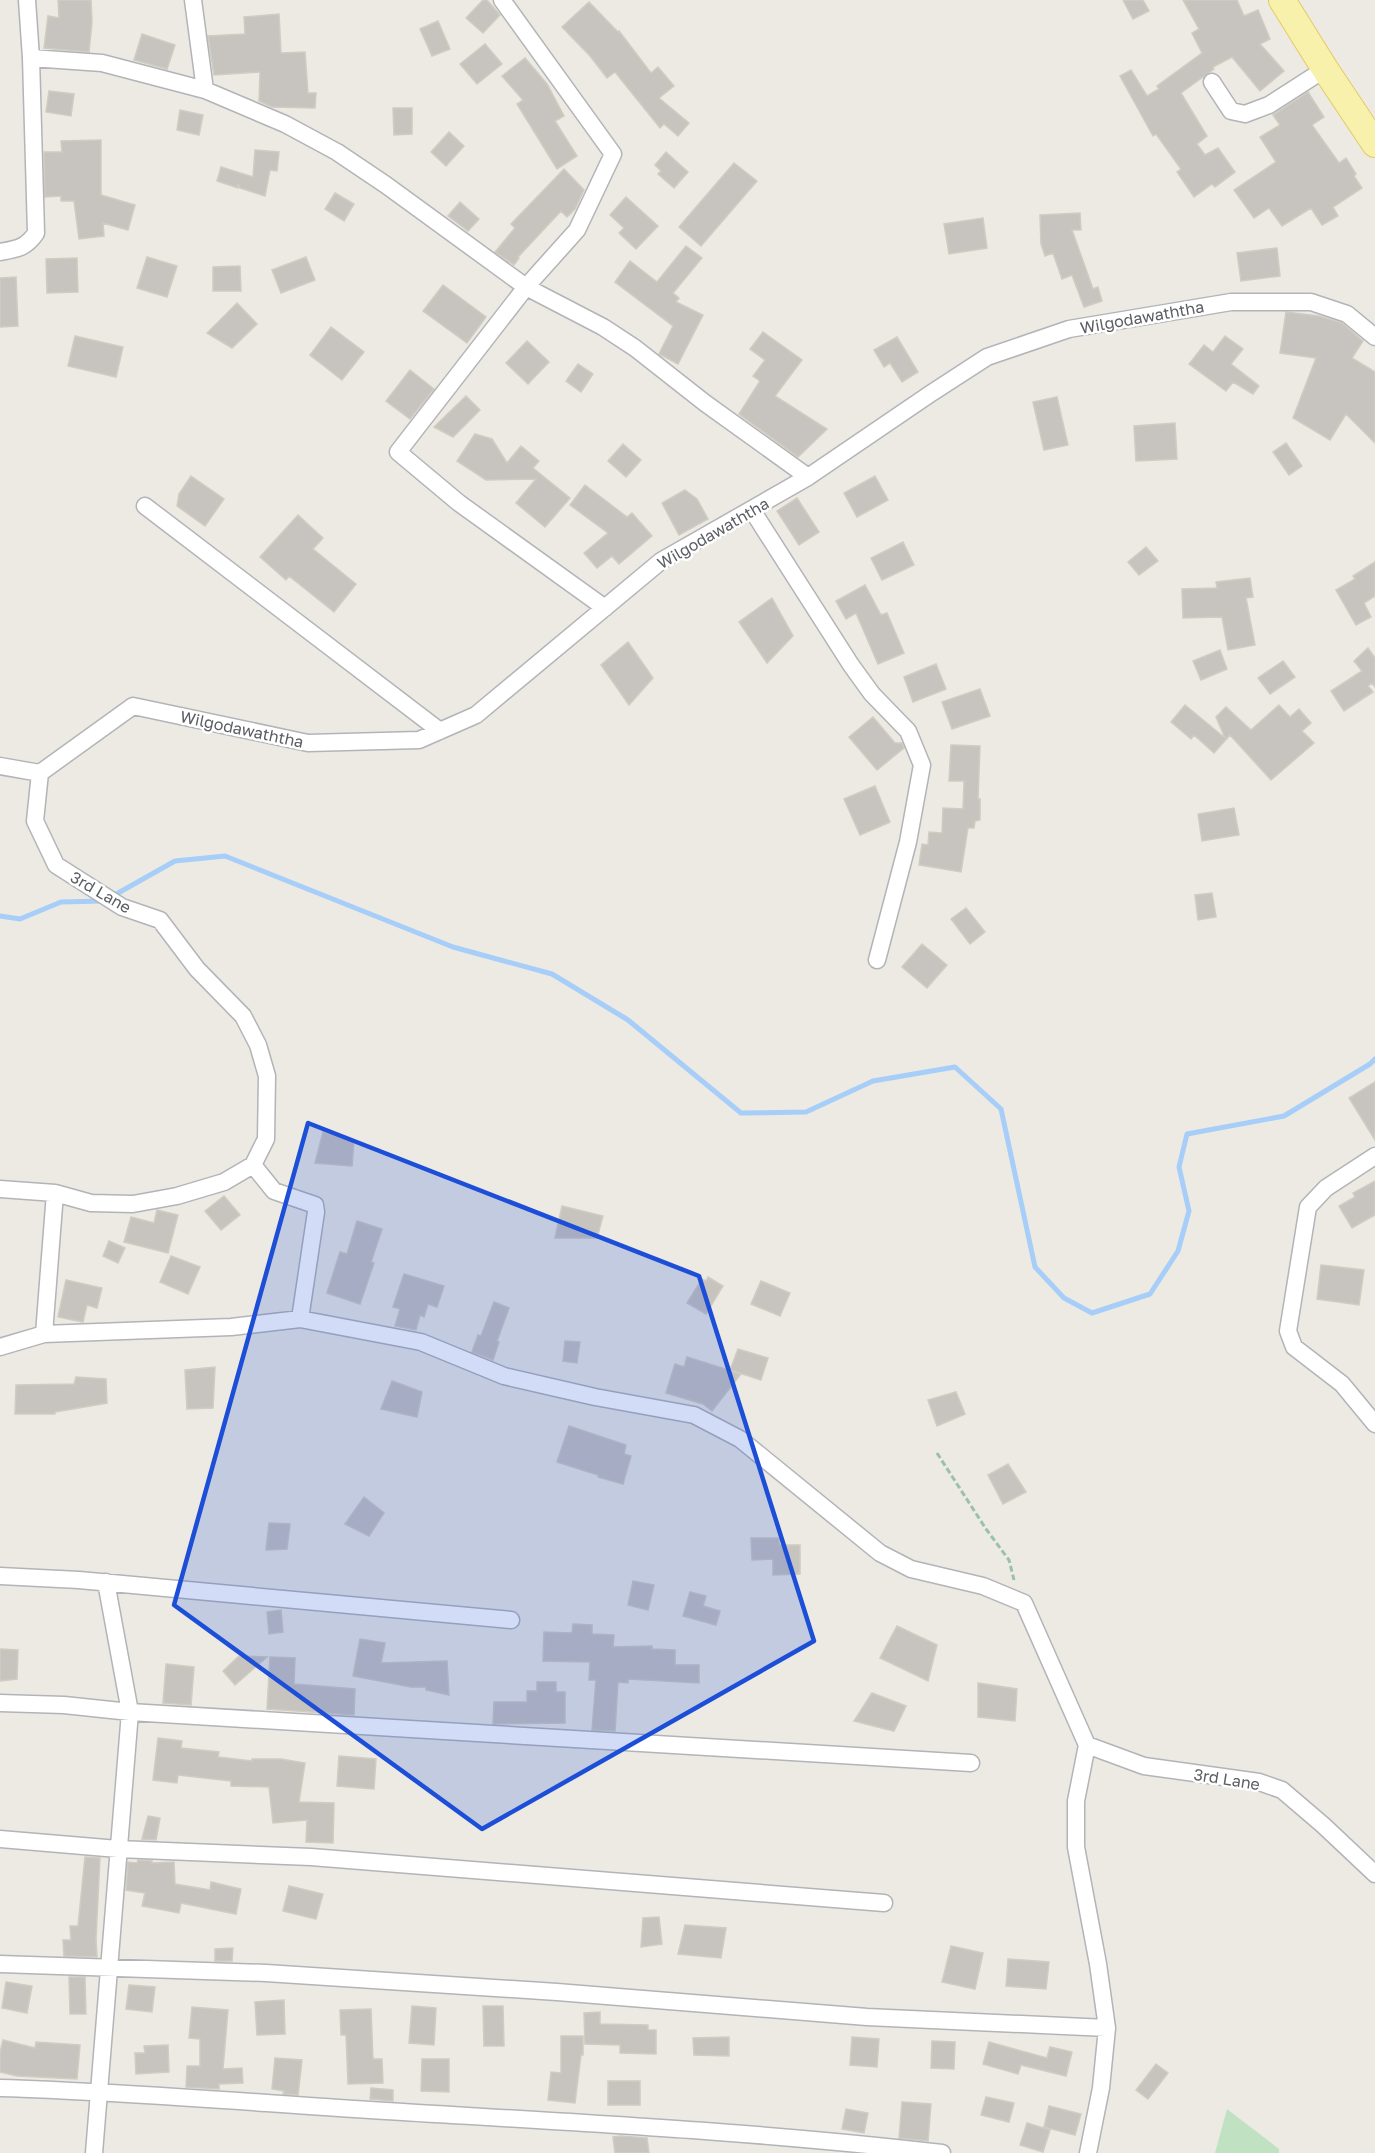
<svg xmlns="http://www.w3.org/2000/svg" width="1375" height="2153" font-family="'Golos Text',sans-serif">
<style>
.green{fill:#c0e2c3}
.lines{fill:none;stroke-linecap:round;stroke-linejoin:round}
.stream{stroke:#a6cef8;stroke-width:5}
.building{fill:#c7c4bf;stroke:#d0ccc1;stroke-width:1.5}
.street-casing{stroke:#b2b4b8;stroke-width:19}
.primary-casing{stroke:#e5ca62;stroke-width:28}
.path{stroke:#9ac2a9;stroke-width:3;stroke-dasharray:6 3;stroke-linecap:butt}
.street{stroke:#fff;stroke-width:16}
.primary{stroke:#f8f1ab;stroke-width:26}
.marked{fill:#1d4ed8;fill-opacity:0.2;stroke:#1d4ed8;stroke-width:4.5;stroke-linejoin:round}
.labels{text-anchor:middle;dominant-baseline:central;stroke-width:5;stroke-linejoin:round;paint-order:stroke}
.street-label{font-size:16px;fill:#5a5d62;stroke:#fff}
</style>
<rect width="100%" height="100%" fill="#eceae2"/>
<path class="green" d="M1227 2109 1279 2149V2153H1215Z"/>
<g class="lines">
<path class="stream" d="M111 897 175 861 225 856 453 947 552 974 628 1020 741 1113 806 1112 873 1081 955 1067 1001 1109 1035 1267 1064 1298 1092 1313 1150 1294 1178 1251 1189 1211 1179 1167 1187 1134 1284 1116 1370 1064 1375 1059
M0 916 20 919 61 902 103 901"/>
</g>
<path class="building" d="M58 0H91L92 22 89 52 44 48 48 16 59 18Z
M483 0H487L500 15 483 33 466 18Z
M1123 0H1143L1149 11 1133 19Z
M1183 0H1237L1244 16 1258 10 1270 39 1260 44 1284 71 1260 91 1232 57 1213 67 1214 69 1181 93 1207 136 1197 144 1205 155 1218 148 1235 172 1215 187 1212 184 1194 197 1177 172 1181 169 1156 134 1153 136 1120 76 1131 70 1147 96 1159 89 1157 86 1202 53 1192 33 1199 29Z
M589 2 618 32 619 31 651 73 658 67 674 86 659 98 689 123 678 136 664 124 660 128 615 72 607 78 590 56 562 27Z
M279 14 281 53 305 52 308 93H316L315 108 272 107 259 101 260 72 214 75 208 36 245 34 244 17Z
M438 21 450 49 432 56 420 29Z
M142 34 175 45 167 69 134 60Z
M485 44 502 64 477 84 460 64Z
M525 58 547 84 564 116 555 121 577 156 557 169 517 104 523 100 502 76Z
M49 91 74 94 71 116 46 112Z
M1308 92 1324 117 1312 125 1339 163 1346 158 1356 174 1354 176 1362 188 1333 207 1338 216 1322 225 1311 208 1282 226 1269 208 1254 218 1234 190 1276 162 1260 137 1280 125 1273 115Z
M393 108H412V134L394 135Z
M180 110 203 115 199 135 177 130Z
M449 132 464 146 446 166 431 152Z
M101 140V195L135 205 128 230 103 223 104 236 79 239 74 201H61V196L45 197 44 152H62L61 141Z
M255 150 279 152 277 171 270 170 265 196 240 188 238 184V188L217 181 221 167 253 177Z
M666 152 688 172 674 188 658 174 661 171 655 165Z
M734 163 757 181 701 246 679 227Z
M564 169 584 190 575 209 567 217 561 211 518 257 519 258 514 265 495 252 515 228 511 224Z
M335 193 354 204 344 221 325 209Z
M626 197 658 226 636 249 619 233 624 228 610 215Z
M460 202 479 219 468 231 448 216Z
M1080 213 1081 230H1072L1093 289 1098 287 1102 301 1084 307 1072 275 1062 279 1053 253 1045 256 1041 244 1040 215Z
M983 218 987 248 949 254 944 224Z
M686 246 702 258 673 293 679 298 676 302 703 315 678 364 659 354 673 326 615 282 630 261 657 282Z
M1277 248 1280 276 1241 281 1237 253Z
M147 257 177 266 167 297 137 288Z
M306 257 315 280 281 293 272 270Z
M77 258 78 292 47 293 46 259Z
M240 266 241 291H213V267Z
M16 277 18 326 0 327V278Z
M443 285 486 317 467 343 423 311Z
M237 303 257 324 232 348 207 333Z
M1286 312 1319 316 1342 323 1363 341 1352 358 1375 372V443L1346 414 1330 440 1293 418 1316 358 1280 353Z
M331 327 364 352 342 380 310 355Z
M763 332 802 360 775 396 827 429 798 457 739 414 760 381 753 376 765 360 750 349Z
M75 336 123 347 116 377 68 366Z
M1225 336 1243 349 1231 364 1259 386 1253 394 1233 382 1226 391 1189 364 1204 345 1213 352Z
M897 337 918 372 902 382 890 363 884 367 874 350Z
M527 341 549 362 528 384 506 363Z
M578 364 593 374 581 392 566 381Z
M410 370 434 389 410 419 386 401Z
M466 396 480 410 453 437 434 427Z
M1057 397 1068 445 1044 450 1033 402Z
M1175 423 1177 459 1136 461 1134 426Z
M475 434 492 439 507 463 521 446 539 461 533 468 570 498 545 527 516 503 536 479 486 480 457 461Z
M1286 443 1302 466 1289 475 1273 452Z
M623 444 641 460 626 477 608 461Z
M191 476 224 499 205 526 177 506 179 494Z
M875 476 888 500 857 517 844 493Z
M585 485 627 517 632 513 652 536 619 564 612 556 597 568 584 553 608 533 570 505Z
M685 490 697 499 708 519 679 535 662 503Z
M797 498 819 532 799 545 777 511Z
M298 515 323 538 313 549 356 584 334 612 289 576 286 580 260 557Z
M903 542 914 565 882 580 871 558Z
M1146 547 1158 561 1139 575 1128 562Z
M1375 562V596L1364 603 1371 617 1356 625 1336 590 1355 579 1353 576Z
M1250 578 1253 597 1246 598 1255 645 1228 650 1222 617 1183 618 1182 589 1217 588 1216 582Z
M865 585 881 615 887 613 904 653 878 664 856 613 846 619 836 601Z
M772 598 793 636 767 663 739 622Z
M628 642 653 678 629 705 601 665Z
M1368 648 1375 658V687L1372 683 1368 686 1373 692 1344 711 1331 691 1362 671 1354 661Z
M1220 650 1227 669 1201 680 1193 661Z
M1283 661 1295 677 1270 694 1258 678Z
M936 664 946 689 913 702 904 677Z
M980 689 990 716 952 729 942 702Z
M1185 705 1225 738 1216 717 1226 707 1251 730 1279 705 1290 717 1299 709 1311 723 1302 731 1314 743 1271 780 1230 735 1214 753 1194 735 1191 739 1171 722Z
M873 717 895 743H902L904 748 877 770 849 737Z
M951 745 980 746 978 799H980V820L975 821 974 828H968L961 872 919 865 922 844 928 845 929 832 942 833 943 808 963 809 964 781H949Z
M875 786 890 822 860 835 844 799Z
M1234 808 1239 835 1202 841 1198 814Z
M1212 893 1216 917 1198 920 1195 895Z
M966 908 985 932 970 944 951 919Z
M922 944 947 965 927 988 902 967Z
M1375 1082V1140L1349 1098Z
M323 1132 354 1140 352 1166 315 1163Z
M1375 1181V1215L1352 1228 1339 1206 1355 1197 1353 1193Z
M224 1196 240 1215 221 1230 205 1211Z
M562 1206 603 1216 597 1238H555Z
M157 1210 178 1215 168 1253 124 1242 131 1217 154 1223Z
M357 1221 382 1229 371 1262 374 1263 360 1304 327 1293 340 1252 347 1254Z
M109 1241 125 1248 118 1263 103 1256Z
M171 1256 200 1267 188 1294 160 1282Z
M1321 1265 1364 1270 1359 1305 1317 1299Z
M404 1274 444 1286 437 1307 428 1304 424 1317 420 1315 416 1330 395 1326 400 1309 393 1307Z
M708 1277 723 1286 706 1314 687 1303 702 1279 706 1281Z
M66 1280 102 1288 97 1308 87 1305 83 1322 58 1317Z
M761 1281 790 1293 780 1316 751 1304Z
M494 1302 509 1308 497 1341 499 1342 493 1360 472 1352 478 1335 481 1336Z
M565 1341 580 1342 577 1363 563 1361Z
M738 1349 768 1358 761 1380 730 1370Z
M687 1357 741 1374 712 1411 703 1404 666 1393 675 1364 684 1367Z
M215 1367 213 1408 187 1409 185 1370Z
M76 1377 106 1379 107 1403 55 1412V1414H15L16 1385 74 1384Z
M392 1381 422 1392 417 1417 381 1409Z
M956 1392 965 1414 937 1426 928 1400Z
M569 1426 626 1445 624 1454 631 1456 623 1484 598 1477V1475L557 1462Z
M1008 1464 1026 1492 1003 1504 988 1475Z
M364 1497 384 1513 369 1536 345 1524Z
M269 1523 290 1524 287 1549 266 1550Z
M751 1538H779V1545H800V1574L773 1575V1559L752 1560Z
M633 1581 654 1585 648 1610 628 1605Z
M690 1592 706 1596 703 1606 720 1611 716 1625 683 1616Z
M281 1610 283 1632 269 1634 267 1612Z
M573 1624 592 1625V1634L614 1635 613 1647 652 1646V1649L675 1650V1665H699V1683L628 1679V1683L618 1682 615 1731 592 1730 596 1680H589L590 1662 543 1661 544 1632 572 1633Z
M897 1626 937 1645 928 1681 880 1658Z
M360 1639 385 1643 381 1663 447 1661 449 1695 426 1690V1687H411L353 1676Z
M0 1649 18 1650 17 1679 0 1681Z
M239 1656 267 1657 235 1685 223 1671Z
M270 1657 295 1658 294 1684 355 1689 354 1715 267 1709Z
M166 1664 194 1667 191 1705 163 1703Z
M537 1682H556V1692H565V1723L493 1724 494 1702H527V1691H537Z
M978 1683 1017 1689 1015 1721 978 1717Z
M872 1693 906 1706 894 1731 854 1721Z
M158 1738 182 1741 181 1748 219 1752 218 1757 252 1761V1759H281L305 1763 299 1802 334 1803 333 1843 306 1842 307 1820 273 1823 269 1787 231 1786V1781L178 1775 177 1783 153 1780Z
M339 1756 376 1759 374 1789 337 1786Z
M148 1816 160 1818 156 1840 142 1839Z
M85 1857 100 1858 96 1939 97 1957 64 1956 63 1940H71L70 1926H78Z
M138 1860 152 1861V1863L174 1862 175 1884 210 1890 211 1882 241 1889 236 1914 181 1903 179 1913 142 1906 145 1893 126 1890 128 1862 137 1863Z
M289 1886 323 1894 316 1919 283 1911Z
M659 1917 662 1944 641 1947 643 1918Z
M685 1925 726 1928 721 1958 678 1954Z
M951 1946 983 1953 975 1989 942 1982Z
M233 1948 232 1961H215V1949Z
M1008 1959 1049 1962 1046 1989 1006 1986Z
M69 1977H85L86 2014H70Z
M6 1982 32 1986 27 2013 2 2008Z
M129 1985 155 1987 152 2012 126 2009Z
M284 2000 285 2034 257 2035 255 2002Z
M412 2006 436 2008 434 2045 409 2043Z
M483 2006H503L504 2046H484Z
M192 2007 228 2010 223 2069 242 2068 243 2083 219 2084V2089L186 2087 187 2066H200V2039L189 2038Z
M371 2009 373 2059H382L383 2083 348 2084 346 2035H341L340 2010Z
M600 2012V2024L648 2025V2030H656V2054L620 2053V2045L585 2044 584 2013Z
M561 2036H583V2055H581L575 2103 548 2100 551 2072 561 2073Z
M729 2037V2056L694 2055 693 2038Z
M852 2037 879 2039 877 2067 850 2065Z
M3 2040 35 2048 36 2042 80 2045 77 2079 17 2076 0 2072V2052Z
M932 2041 955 2042 954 2069 931 2068Z
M989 2042 1047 2058 1050 2047 1072 2052 1066 2076 1021 2065 1018 2074 983 2064Z
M168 2045 169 2072 136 2074 135 2053H145L144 2046Z
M275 2058 302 2060 298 2095 283 2094 284 2091 272 2089Z
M422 2059H449V2092L421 2091Z
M1156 2064 1168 2073 1148 2099 1136 2090Z
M608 2081H640V2105H608Z
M371 2088 393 2090V2101L370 2099Z
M986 2097 1014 2103 1009 2122 981 2115Z
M902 2102 931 2104 928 2141 899 2138Z
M1049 2106 1081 2114 1075 2135 1044 2127Z
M846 2109 868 2113 864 2133 842 2129Z
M1027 2123 1050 2130 1043 2152 1020 2145Z
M621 2136 647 2138 649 2153H615L613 2137Z"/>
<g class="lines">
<g class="street-casing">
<path id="street" d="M193 0 205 90 285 124 337 152 386 185 526 287 603 327 635 348 705 403 808 477
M502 0 613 154 577 230 526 287 398 452 459 503 605 608
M31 58 102 63 205 90
M1212 82 1231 111 1245 114 1269 105 1325 69
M0 252C17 249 26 248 36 233L31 58 27 0
M145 506 440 731
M752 510 851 665 872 694 908 731 922 765 908 842 877 960
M0 766 40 773
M40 773 133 706 308 743 419 740 476 715 661 561 808 477 930 394 987 357 1069 329 1231 302H1311L1347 314 1375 337
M1375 1156 1326 1188 1308 1207 1288 1331 1294 1347 1342 1384 1375 1424
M253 1165 274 1191 315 1205 316 1212 300 1319
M0 1189 55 1193 91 1203 133 1204 177 1196 224 1182 253 1165 266 1139 267 1076 258 1045 243 1016 197 969 160 920 122 907 56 865 35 821 40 773
M44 1334 55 1193
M0 1347 44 1334 231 1327 300 1319 421 1342 504 1376 595 1397 694 1415 740 1439 880 1553 911 1569 983 1586 1024 1603 1087 1745 1076 1801V1847L1098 1964 1107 2028 1101 2088 1088 2153
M0 1576 79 1580 511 1620
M0 1703 64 1705 130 1712 971 1763
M1087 1745 1144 1766 1259 1782 1282 1790 1323 1825 1375 1874
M0 1839 118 1849 311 1857 884 1903
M0 1964 266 1973 557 1992 867 2017 1107 2028
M0 2088C134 2092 268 2104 403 2112 583 2123 763 2132 942 2153
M94 2153 130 1712 106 1582"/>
</g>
<g class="primary-casing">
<path id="primary" d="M1282 0 1325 69 1375 144"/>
</g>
<path class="path" d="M937 1453 986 1529 1009 1560 1014 1580"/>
<use href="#street" class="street"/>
<use href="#primary" class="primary"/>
</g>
<path class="marked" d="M308 1123 699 1276 814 1641 482 1829 174 1605Z"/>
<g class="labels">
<g class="street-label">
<text transform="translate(1142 317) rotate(-10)">Wilgodawaththa</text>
<text transform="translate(713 533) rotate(-30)">Wilgodawaththa</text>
<text transform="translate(242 729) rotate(12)">Wilgodawaththa</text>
<text transform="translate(101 892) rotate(30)">3rd Lane</text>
<text transform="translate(1227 1779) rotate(9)">3rd Lane</text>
</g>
</g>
</svg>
